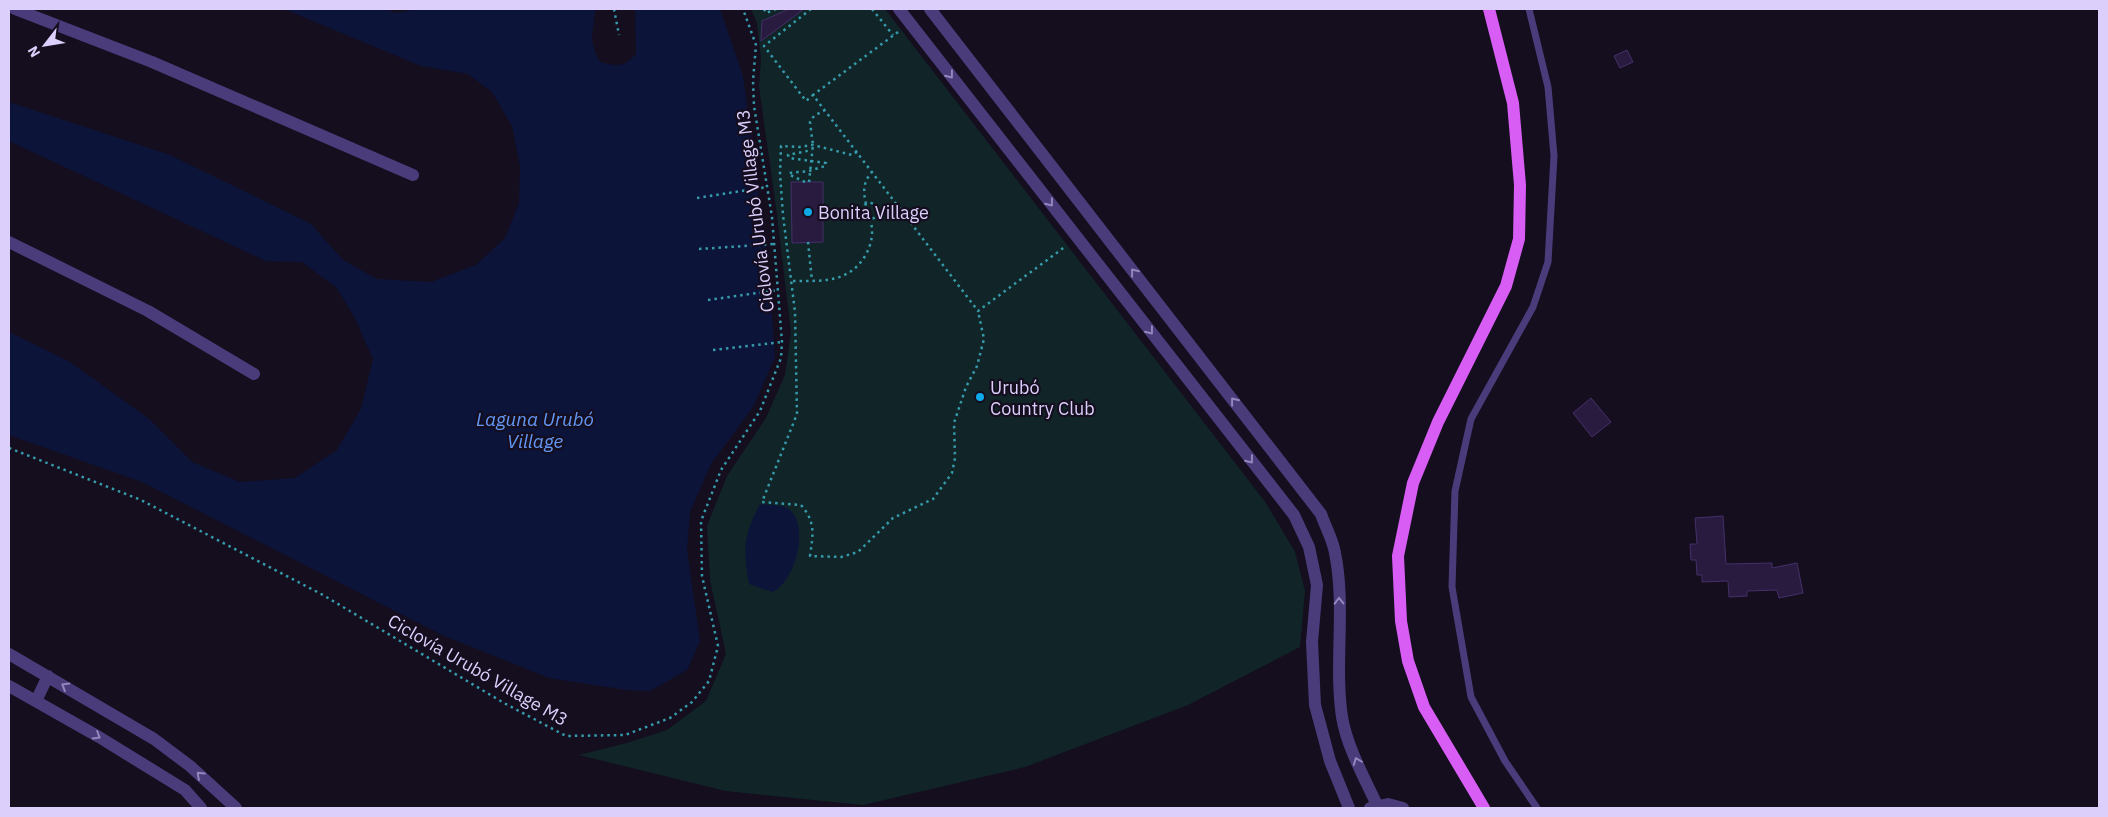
<svg xmlns="http://www.w3.org/2000/svg" width="2108" height="817" font-family="'IBM Plex Sans',sans-serif">
<style>
.green{fill:#112528}
.water{fill:#0c143a}
.building{fill:#291b3f;stroke:#452f69}
.lines{fill:none;stroke-linecap:round;stroke-linejoin:round}
.path{stroke:#359baa;stroke-width:2.5;stroke-dasharray:2.5 4;stroke-linecap:butt}
.service{stroke:#4a3c7b;stroke-width:7}
.minor{stroke:#4a3c7b;stroke-width:12}
.primary{stroke:#d85df5;stroke-width:12}
.oneway{stroke:#9386bc}
.poi-dot{fill:#0eaae8;stroke:#140e1f;stroke-width:2}
.labels{text-anchor:middle;dominant-baseline:central;stroke-width:4.5;stroke-linejoin:round;paint-order:stroke}
.street-label{font-size:18px;fill:#dccffc;stroke:#140e1f}
.poi-label{font-size:18px;fill:#dccffc;stroke:#140e1f;text-anchor:start}
.water-label{font-size:19px;font-style:italic;fill:#6397f5;stroke:#140e1f}
</style>
<rect width="100%" height="100%" fill="#140e1f"/>
<path class="green" d="M751 9H885L1266 503 1295 552 1305 591 1300 647 1188 705 1025 767 863 805 726 791 579 755 627 743 667 730 706 701 726 654 710 580 707 526 727 476 766 418 785 375 791 332 776 207 759 87 761 59 757 23Z"/>
<path class="water" d="M284 9H385L396 13 419 9H595C594 33 587 38 600 62 617 66 623 68 636 54L635 9H720L743 76 768 262 775 357 753 407 711 464 690 512 687 550 700 641 687 670 650 691 627 690 549 678 442 635 142 482 9 435V332L70 362 149 419 192 462 240 482 295 478 337 450 361 409 373 359 355 318 336 287 302 262 266 261 9 141V102L170 155 311 224 343 260 377 279 431 282 476 265 505 238 519 203 520 166 512 126 492 92 468 74 421 66Z
M760 504C768 505 783 504 790 510 810 528 795 582 772 592L749 584C743 549 743 536 760 504Z"/>
<path class="building" d="M789 9H804L761 41 762 21Z
M1627 50 1633 62 1620 68 1614 56Z
M791 182H823V242L792 243Z
M1591 398 1611 422 1592 437 1573 413Z
M1723 516 1726 564 1772 563V568L1797 563 1803 593 1779 598 1777 590 1747 591V596L1729 597 1728 581 1702 582V575H1697L1696 560H1691L1690 544H1697L1695 518Z"/>
<g class="lines">
<path class="path" d="M614 9 619 35
M764 9 766 13 776 9
M811 9 764 46 806 101 813 95
M872 9 893 35
M898 32 813 95 978 311 1066 246
M857 152 852 155 813 145 799 147 781 146 780 174 783 215 795 312 797 414 762 502 801 505C816 522 813 535 810 556L841 557 858 552 893 518 933 499 952 473 955 458 954 423 966 387 977 366 984 339 978 311
M805 182 790 175 789 173 809 171 825 166 826 163 789 158 788 155 812 150
M809 182 813 145 810 122 814 116 825 110
M697 198 767 187
M862 211a8 8 0 1 1 16 0a8 8 0 1 1-16 0Z
M866 204C863 191 863 182 872 172
M808 242 812 281
M699 249 774 244
M793 281C821 281 849 283 865 256 872 244 874 232 870 218
M708 300 778 290
M713 350 782 342
M9 448 141 500 323 595 504 703 566 736 625 735 670 718 692 702 709 681 718 646 702 576 701 521 721 470 760 411 781 358 782 342 772 217 754 106 753 81 756 45 743 9"/>
<path class="service" d="M1529 9 1548 87 1554 156 1548 262 1533 307 1471 419 1455 491 1452 587 1471 697 1505 761 1537 808"/>
<path class="minor" d="M15 9 152 62 413 175
M899 9 1294 515 1309 547 1317 585 1312 642 1315 705 1330 761 1349 808
M930 9 1321 514C1325 526 1333 540 1335 553 1346 607 1334 663 1342 717 1347 747 1364 777 1377 805
M9 242 148 311 254 374
M9 654 154 739 190 766 236 808
M9 686 99 737 185 790 201 808
M36 701 48 676
M1370 808 1388 804 1403 808"/>
<path class="primary" d="M1484 808 1424 707 1408 661 1401 621 1398 556 1413 483 1438 422 1506 286 1519 239 1520 185 1513 103 1489 9"/>
</g>
<defs><path id="oneway-chevron" d="M-2-3.5L2.5 0L-2 3.5" fill="none" stroke-width="1.6" stroke-linecap="round" stroke-linejoin="round" transform="scale(1.25)"/></defs>
<g class="oneway">
<use href="#oneway-chevron" transform="translate(950 75) rotate(52)"/>
<use href="#oneway-chevron" transform="translate(1050 203) rotate(52)"/>
<use href="#oneway-chevron" transform="translate(1134 272) rotate(-128)"/>
<use href="#oneway-chevron" transform="translate(1150 331) rotate(52)"/>
<use href="#oneway-chevron" transform="translate(1234 401) rotate(-128)"/>
<use href="#oneway-chevron" transform="translate(1250 460) rotate(52)"/>
<use href="#oneway-chevron" transform="translate(1339 601) rotate(-91)"/>
<use href="#oneway-chevron" transform="translate(65 686) rotate(-149)"/>
<use href="#oneway-chevron" transform="translate(97 736) rotate(31)"/>
<use href="#oneway-chevron" transform="translate(1357 761) rotate(-111)"/>
<use href="#oneway-chevron" transform="translate(200 775) rotate(-137)"/>
</g>
<g class="poi-dot">
<circle cx="808" cy="212" r="5"/>
<circle cx="980" cy="397" r="5"/>
</g>
<g class="labels">
<g class="street-label">
<text transform="translate(755 211) rotate(-97)">Ciclovía Urubó Village M3</text>
<text transform="translate(478 670) rotate(30)">Ciclovía Urubó Village M3</text>
</g>
<g class="poi-label">
<text x="818" y="212">Bonita Village</text>
<text x="990" y="387">Urubó<tspan x="990" dy="21">Country Club</tspan></text>
</g>
<g class="water-label">
<text x="535" y="419">Laguna Urubó<tspan x="535" dy="22">Village</tspan></text>
</g>
</g>
<rect width="2108" height="817" fill="none" stroke="#dccffc" stroke-width="20"/>
<g transform="translate(45 45) rotate(239)" stroke="#140e1f" stroke-width="4" paint-order="stroke">
<path d="M0-4L9 19L0 12L-9 19Z" fill="#dccffc"/>
<text y="-8" font-size="14" font-weight="bold" text-anchor="middle" fill="#dccffc">N</text>
</g>
</svg>
